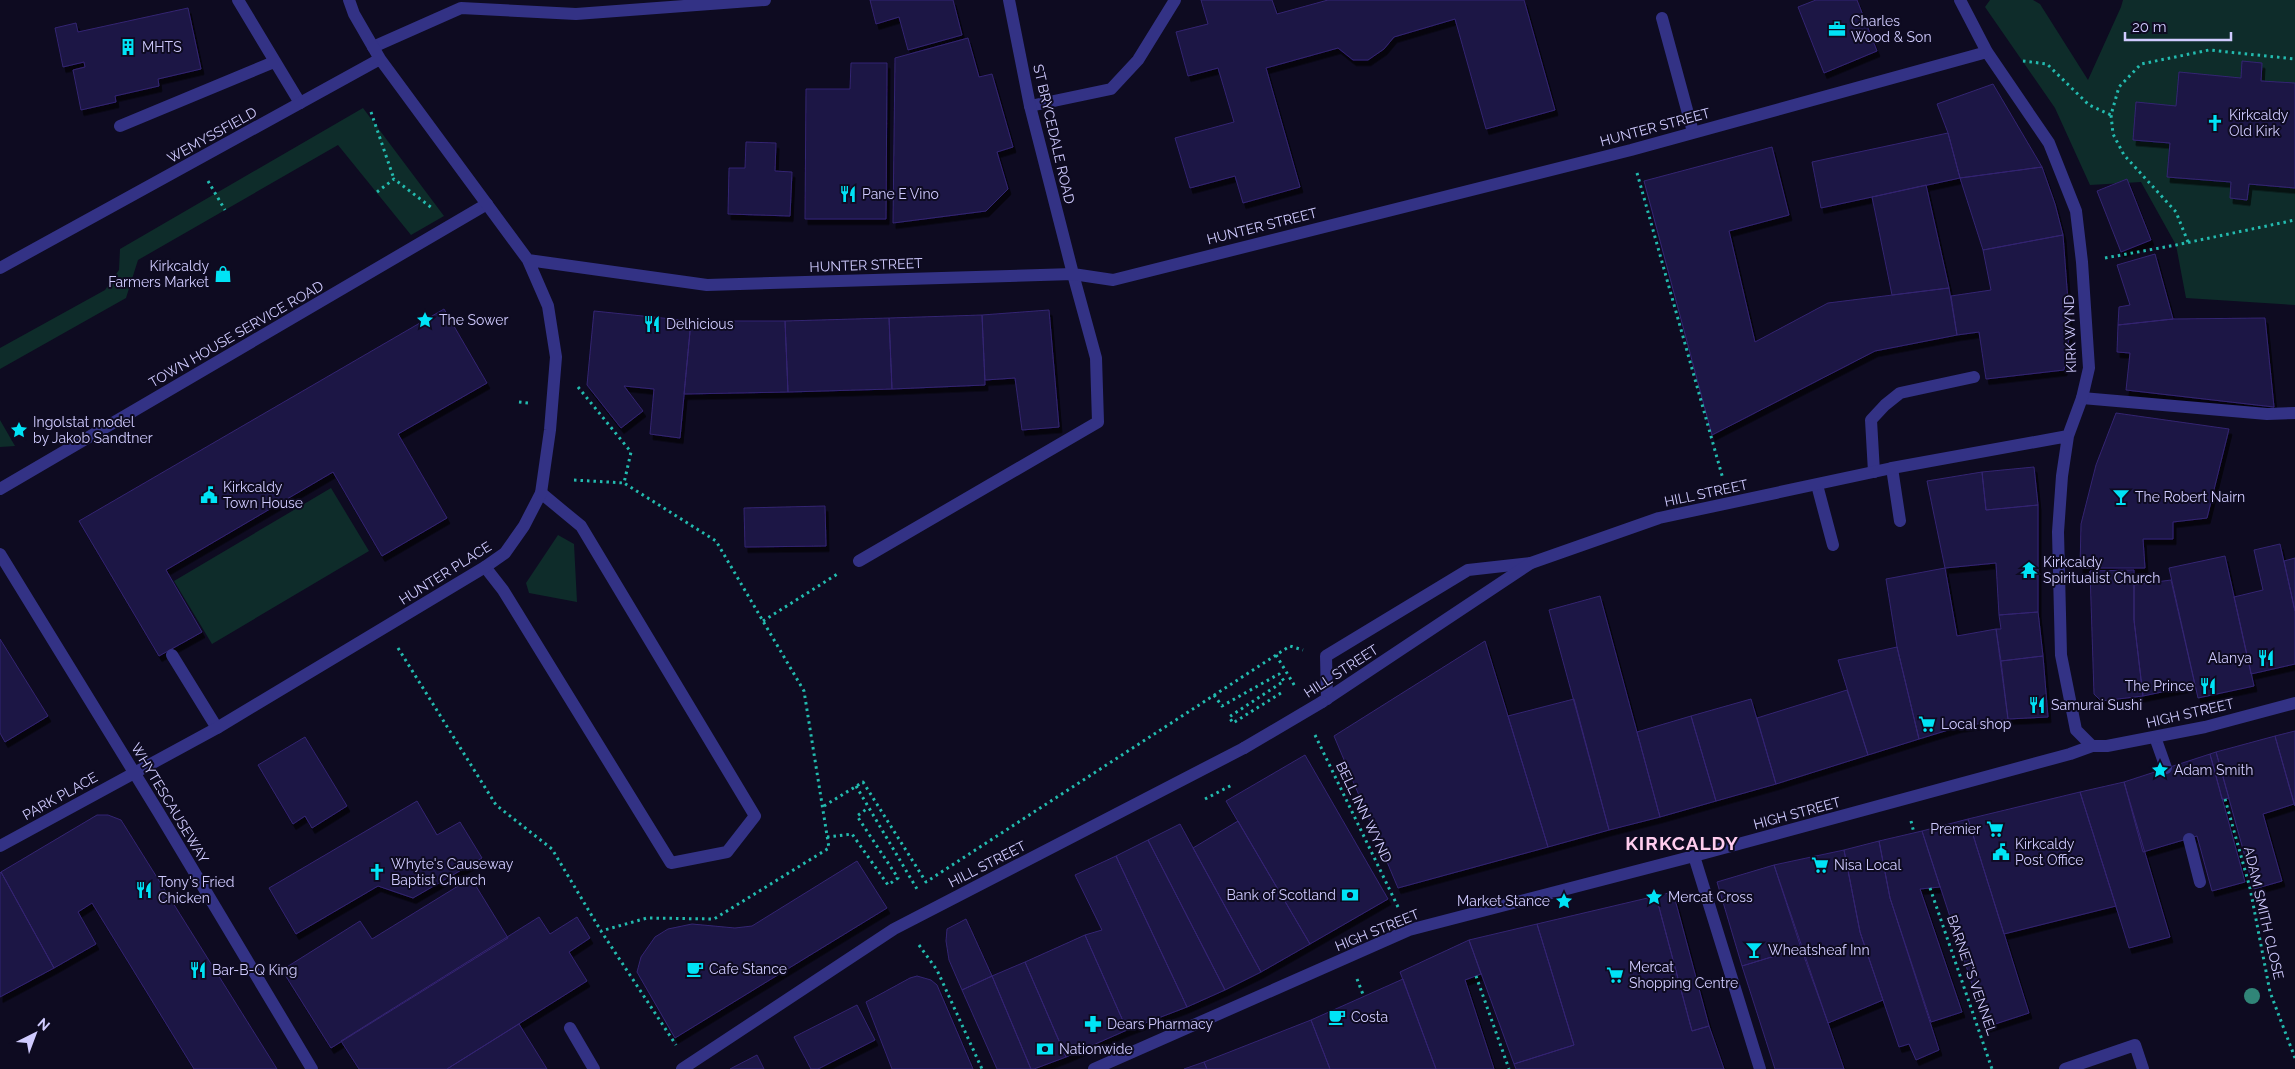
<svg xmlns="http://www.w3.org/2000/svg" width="2295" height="1069" font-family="Raleway,sans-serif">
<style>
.green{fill:#0e2c2a}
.building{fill:#1e1544;stroke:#332572;filter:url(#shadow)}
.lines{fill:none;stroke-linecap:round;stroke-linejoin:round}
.path{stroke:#23bbaf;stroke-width:3;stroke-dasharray:2.5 4;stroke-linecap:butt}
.lane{stroke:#333285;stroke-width:12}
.street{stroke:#333285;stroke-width:12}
.street-bridge{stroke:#333285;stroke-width:12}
.tree{fill:#318578}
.labels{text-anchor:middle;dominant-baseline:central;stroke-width:4;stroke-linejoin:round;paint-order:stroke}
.poi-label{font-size:14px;fill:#d0cbff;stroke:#0e0b21;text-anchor:start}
.street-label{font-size:14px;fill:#d0cbff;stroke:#0e0b21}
.district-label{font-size:19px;font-weight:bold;letter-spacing:1px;fill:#ffcdee;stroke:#0e0b21}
</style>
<defs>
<filter id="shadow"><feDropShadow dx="3" dy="5.5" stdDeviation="0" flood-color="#0009"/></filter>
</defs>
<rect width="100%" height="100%" fill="#0e0b21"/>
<path class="green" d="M1990 0H2033L2040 4 2088 80 2121 7 2123 0H2295V305L2186 298 2176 245 2141 182 2090 185 2055 108 1985 7Z
M363 108 444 216 411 235 338 145 138 260 126 298 0 369V348L105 290 119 270 120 249Z
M0 420 15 446 0 447Z
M331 488 369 551 212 644 174 581Z
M558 535 574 544 577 602 529 593 526 583Z"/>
<path class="building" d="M870 0H953L962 35 908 50 899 17 876 24Z
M1201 0H1272L1277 14 1328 0H1524L1555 110 1486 129 1455 19 1394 37 1384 49 1368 60H1353L1338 48 1266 68 1300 187 1243 203 1235 176 1190 188 1175 138 1234 122 1218 68 1188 76 1176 32 1208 24Z
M1816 0H1857L1877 51 1824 73 1798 7Z
M188 8 201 69 158 79 159 86 115 96 116 102 81 110 73 70 85 67 84 62 63 67 55 28 76 23 78 32Z
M968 38 979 77 992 74 1013 147 997 152 1008 189 986 211 893 223 895 58Z
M2242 61 2262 63 2261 81 2295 83V188L2249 184 2247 200 2230 198 2231 182 2167 177 2170 143 2133 140 2136 102 2176 106 2179 72 2241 78Z
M851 63H887L886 219H805L806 89H850Z
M1993 84 2042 167 1960 178 1948 133 1937 104Z
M1948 133 1960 178 1821 208 1812 162Z
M746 142 776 143 775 171 792 172 790 216 728 214 729 168H745Z
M1772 147 1789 215 1729 231 1755 342 1828 303 1949 288 1957 335 1875 351 1712 435 1644 181Z
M2042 167 2055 204 2063 235 1983 250 1960 178Z
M2127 179 2151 240 2121 252 2097 191Z
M1926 185 1949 288 1892 295 1872 197Z
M2063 235 2069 315V338L2064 370 1986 379 1979 332 1957 335 1951 296 1991 290 1983 250Z
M2155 254 2173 319 2118 325 2119 307 2130 305 2117 265Z
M444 309 487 383 398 434 447 518 382 556 333 472 166 570 202 632 159 656 79 521Z
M1049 310 1059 427 1022 430 1015 378 985 380 982 315Z
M594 311 691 321 680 438 650 434 654 389 624 386 643 411 621 428 587 385Z
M982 315 985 385 892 389 889 318Z
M889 318 892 389 788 392 785 321Z
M2265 318 2274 407 2126 390 2130 353 2117 352 2118 325 2173 319Z
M691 321H785L788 392 684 394Z
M2116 413 2229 429 2207 518 2173 522V539H2143L2145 568H2080L2081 524 2096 465Z
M2034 467 2038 505 1986 510 1982 472Z
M1982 472 1986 510 2038 505V612L1999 615 1996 563 1945 568 1927 481Z
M825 506 826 546 745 547 744 508Z
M2280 544 2295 611V664L2251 674 2234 597 2263 590 2254 550Z
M2225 556 2254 686 2198 698 2169 568Z
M2295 558V611L2284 561Z
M1945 568 1957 636 1996 629 2008 719 1958 727 1919 739 1897 647 1886 579Z
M2134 570V620L2143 696 2101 701 2094 694 2090 571Z
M2171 580 2195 685 2143 696 2134 620V585Z
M1600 596 1660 817 1609 830 1549 610Z
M2038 612 2043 656 2001 661 1996 629H2001L1999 615Z
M0 639 48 716 5 742 0 733Z
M1485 641 1548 847 1398 888 1334 736Z
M1897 647 1919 739 1868 755 1838 660Z
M2043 656 2048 717 2008 719 2001 661Z
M1847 690 1868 755 1776 784 1757 718Z
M1574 699 1609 830 1548 847 1508 716Z
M1751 699 1776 784 1716 801 1691 716Z
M1691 716 1716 801 1660 817 1637 732Z
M2295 731V806L2275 736Z
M2275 736 2294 804 2263 814 2282 881 2254 889 2216 752Z
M305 737 347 806 312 828 305 816 293 824 258 765Z
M2216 752 2229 798 2225 799H2222L2210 754Z
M2210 754 2245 882 2212 891 2197 836 2143 852 2124 782Z
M1305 755 1388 899 1310 944 1226 801Z
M2124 782 2170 937 2129 948 2080 792Z
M2080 792 2116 906 2004 934 1968 819Z
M417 801 437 835 460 822 482 858 413 898 378 886 296 934 269 888Z
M97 815H108L121 820 277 1069H194L92 903 78 912 96 944 54 968 1 872Z
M1968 819 2029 1013 1986 1027 1922 831Z
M1238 821 1310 944 1261 972 1193 848Z
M1180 824 1261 972 1225 990 1148 840Z
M1922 831 1940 887 1920 889 1962 1012 1931 1022 1890 898 1879 841Z
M1148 840 1225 990 1187 1007 1116 856Z
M1879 841 1890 898 1939 1050 1916 1060 1909 1044 1899 1047 1883 1000 1860 932 1844 850Z
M1844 850 1860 932 1883 1000 1828 1023 1774 865Z
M1116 856 1187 1007 1127 1030 1085 935 1102 930 1075 875Z
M857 861 887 908 675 1038 637 972 641 957 655 937 668 929 692 924 735 928 752 926Z
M1774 865 1801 948 1742 966 1717 882Z
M1 872 54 968 0 997V873Z
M471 878 508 938 331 1048 282 970 360 921 372 939Z
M1673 892 1709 1026 1692 1031 1656 896Z
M1656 896 1692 1031 1709 1026 1724 1069H1516L1514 1064 1574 1045 1537 924Z
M539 917 550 934 577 917 590 938 569 952 587 981 447 1069H359L341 1041Z
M966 919 992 976 962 990 949 960 946 941 947 929Z
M1537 924 1574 1045 1514 1064 1469 940Z
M1085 935 1127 1030 1066 1057 1025 962Z
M1469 940 1481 974 1465 980 1494 1069H1436L1400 972Z
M1801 948 1828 1023 1844 1069H1775L1742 966Z
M1025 962 1066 1057 1034 1069H1031L992 976Z
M917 976 931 980 937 985 973 1069H892L866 1002 910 978Z
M992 976 1031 1069H997L962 990Z
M1403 979 1436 1069H1330L1311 1020Z
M857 1005 875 1040 818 1069H811L794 1037Z
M1311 1020 1330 1069H1207L1204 1062Z
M519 1024 547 1069H447Z
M757 1055 764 1069H730Z
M1204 1062 1207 1069H1184Z"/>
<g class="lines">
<path class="path" d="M2023 61 2047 64 2089 105 2111 115
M371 112 394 179
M1637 173 1723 479
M208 181 225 210
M377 192 394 179 432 208
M2188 242 2176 212 2124 155 2113 134 2111 115 2119 87 2141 64 2209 50 2295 59
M2105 258 2176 245 2295 220
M578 387 631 452 624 483 716 541 804 691 829 848 714 919 647 918 601 931
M519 402 528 403
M574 480 624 483
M763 621 839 573
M398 648 496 805 552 849 601 931 676 1045
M1276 655 1296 688
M1214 695 1222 706 1279 674 1284 681 1229 717 1233 723 1281 693 1283 695
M1315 735 1398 907
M856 786 917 889
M1205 799 1232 785
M2225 799 2250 888 2270 992 2295 1058
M824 806 863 782 926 882 1290 646 1303 650
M1911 821 1914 833
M827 837 852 834 888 885 898 878 857 816 868 808
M1930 888 1992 1069
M919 945 937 970 982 1069
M1476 976 1509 1069
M1357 979 1364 997"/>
<path class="lane" d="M238 0 300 103
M1662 18 1693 132
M373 47 461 8 576 14 765 0
M1030 106 1111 89 1138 60 1175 0
M120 126 274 62
M2082 398 2267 414 2295 413
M1892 468 1900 521
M1874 472 1871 420 1885 405 1900 393 1974 377
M1817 485 1833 545
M0 489 487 204
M859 561 1098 422 1096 358 1073 274
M485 567 503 590 671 863 727 852 755 816 581 526 541 493
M172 655 217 728
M1327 699 1326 656 1468 570 1531 563
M2155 737 2166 768
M2189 839 2200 882
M570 1028 594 1069
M2065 1069 2135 1045 2143 1069"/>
<path class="street" d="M1009 0 1030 106 1073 274
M1960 0 1987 52 2049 143 2076 211 2082 262 2089 368 2082 398 2068 436 2062 476 2058 532 2061 655 2076 730 2092 746
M528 260 707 285 1073 274 1113 280 1631 150 1987 52
M0 268 380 59
M0 554 159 813 312 1069
M1322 702 1531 563 1659 518 1892 468 2068 436
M0 846 217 728 485 567 505 553 524 526 541 493 550 430 556 357 548 306 528 260 380 59 354 14 349 0
M1694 856 1760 1069
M682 1069 894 929 1244 748
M1094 1069 1409 930 1694 856 2070 754 2092 746H2107L2205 727 2295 703"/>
<path class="street-bridge" d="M1244 748 1322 702"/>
</g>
<circle class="tree" cx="2252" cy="996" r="8"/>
<defs>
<g id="office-bare" transform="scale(1.35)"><path d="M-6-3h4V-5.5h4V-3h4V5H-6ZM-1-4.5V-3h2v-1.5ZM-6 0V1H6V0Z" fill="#00e3f6" stroke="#0e0b21" stroke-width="2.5" paint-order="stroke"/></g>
<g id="building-bare" transform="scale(1.35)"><path d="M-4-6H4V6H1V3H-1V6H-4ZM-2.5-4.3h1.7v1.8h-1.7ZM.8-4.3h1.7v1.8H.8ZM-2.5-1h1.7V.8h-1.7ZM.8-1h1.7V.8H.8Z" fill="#00e3f6" stroke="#0e0b21" stroke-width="2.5" paint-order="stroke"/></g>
<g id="church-bare" transform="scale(1.35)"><path d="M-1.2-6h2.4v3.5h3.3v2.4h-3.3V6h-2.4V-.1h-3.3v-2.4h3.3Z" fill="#00e3f6" stroke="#0e0b21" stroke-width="2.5" paint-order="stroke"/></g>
<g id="restaurant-bare" transform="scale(1.35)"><path d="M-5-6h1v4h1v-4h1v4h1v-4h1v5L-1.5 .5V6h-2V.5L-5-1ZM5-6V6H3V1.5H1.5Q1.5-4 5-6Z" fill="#00e3f6" stroke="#0e0b21" stroke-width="2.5" paint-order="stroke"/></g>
<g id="shop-bare" transform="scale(1.35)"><path d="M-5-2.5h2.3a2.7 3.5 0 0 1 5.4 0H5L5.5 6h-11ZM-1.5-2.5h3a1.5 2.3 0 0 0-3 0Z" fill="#00e3f6" stroke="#0e0b21" stroke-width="2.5" paint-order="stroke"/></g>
<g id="sight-bare" transform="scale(1.35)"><path d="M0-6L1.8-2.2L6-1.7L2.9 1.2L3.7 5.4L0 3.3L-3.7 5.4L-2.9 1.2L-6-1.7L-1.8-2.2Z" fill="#00e3f6" stroke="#0e0b21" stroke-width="2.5" paint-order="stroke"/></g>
<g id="civic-bare" transform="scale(1.35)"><path d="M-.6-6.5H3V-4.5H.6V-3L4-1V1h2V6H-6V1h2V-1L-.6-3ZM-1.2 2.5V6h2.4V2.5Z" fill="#00e3f6" stroke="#0e0b21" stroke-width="2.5" paint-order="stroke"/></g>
<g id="bar-bare" transform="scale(1.35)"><path d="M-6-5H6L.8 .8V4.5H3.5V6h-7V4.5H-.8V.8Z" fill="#00e3f6" stroke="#0e0b21" stroke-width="2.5" paint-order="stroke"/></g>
<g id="temple-bare" transform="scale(1.35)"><path d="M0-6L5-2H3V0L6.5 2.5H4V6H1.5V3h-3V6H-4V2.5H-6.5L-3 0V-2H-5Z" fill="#00e3f6" stroke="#0e0b21" stroke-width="2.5" paint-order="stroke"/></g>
<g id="supermarket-bare" transform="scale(1.35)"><path d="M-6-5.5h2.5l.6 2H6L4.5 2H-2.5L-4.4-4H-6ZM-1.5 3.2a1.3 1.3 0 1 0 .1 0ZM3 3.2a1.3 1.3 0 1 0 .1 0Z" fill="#00e3f6" stroke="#0e0b21" stroke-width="2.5" paint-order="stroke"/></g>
<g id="bank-bare" transform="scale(1.35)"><path d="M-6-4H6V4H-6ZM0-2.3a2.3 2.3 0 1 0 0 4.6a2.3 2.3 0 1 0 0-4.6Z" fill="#00e3f6" stroke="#0e0b21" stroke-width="2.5" paint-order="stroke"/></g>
<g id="cafe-bare" transform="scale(1.35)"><path d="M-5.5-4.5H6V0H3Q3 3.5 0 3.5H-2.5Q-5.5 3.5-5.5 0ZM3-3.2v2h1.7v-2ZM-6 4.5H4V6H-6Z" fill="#00e3f6" stroke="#0e0b21" stroke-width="2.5" paint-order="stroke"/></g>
<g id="pharmacy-bare" transform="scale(1.35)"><path d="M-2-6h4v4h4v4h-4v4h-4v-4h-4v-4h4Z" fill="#00e3f6" stroke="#0e0b21" stroke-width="2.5" paint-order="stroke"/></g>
</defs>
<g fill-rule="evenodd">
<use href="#office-bare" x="1837" y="29"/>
<use href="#building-bare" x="128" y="47"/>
<use href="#church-bare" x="2215" y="123"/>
<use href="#restaurant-bare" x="848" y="194"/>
<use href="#shop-bare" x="223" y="274"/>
<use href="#sight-bare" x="425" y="320"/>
<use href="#restaurant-bare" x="652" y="324"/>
<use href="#sight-bare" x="19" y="430"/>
<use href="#civic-bare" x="209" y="495"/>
<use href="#bar-bare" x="2121" y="497"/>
<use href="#temple-bare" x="2029" y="570"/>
<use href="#restaurant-bare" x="2266" y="658"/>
<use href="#restaurant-bare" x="2208" y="686"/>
<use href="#restaurant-bare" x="2037" y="705"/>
<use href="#supermarket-bare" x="1927" y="724"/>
<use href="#sight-bare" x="2160" y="770"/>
<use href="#supermarket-bare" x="1995" y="829"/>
<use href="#civic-bare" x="2001" y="852"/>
<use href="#supermarket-bare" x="1820" y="865"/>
<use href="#church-bare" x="377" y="872"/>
<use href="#restaurant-bare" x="144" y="890"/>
<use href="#bank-bare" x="1350" y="895"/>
<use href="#sight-bare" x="1654" y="897"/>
<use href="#sight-bare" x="1564" y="901"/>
<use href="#bar-bare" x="1754" y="950"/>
<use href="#cafe-bare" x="695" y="969"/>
<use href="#restaurant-bare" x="198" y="970"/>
<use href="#supermarket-bare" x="1615" y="975"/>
<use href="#cafe-bare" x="1337" y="1017"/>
<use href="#pharmacy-bare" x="1093" y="1024"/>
<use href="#bank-bare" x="1045" y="1049"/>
</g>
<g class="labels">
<g class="poi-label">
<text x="1851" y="21">Charles<tspan x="1851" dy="16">Wood &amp; Son</tspan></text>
<text x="142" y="47">MHTS</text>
<text x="2229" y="115">Kirkcaldy<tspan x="2229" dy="16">Old Kirk</tspan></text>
<text x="862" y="194">Pane E Vino</text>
<text x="209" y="266" text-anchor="end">Kirkcaldy<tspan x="209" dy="16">Farmers Market</tspan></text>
<text x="439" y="320">The Sower</text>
<text x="666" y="324">Delhicious</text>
<text x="33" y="422">Ingolstat model<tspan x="33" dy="16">by Jakob Sandtner</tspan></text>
<text x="223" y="487">Kirkcaldy<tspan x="223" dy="16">Town House</tspan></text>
<text x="2135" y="497">The Robert Nairn</text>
<text x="2043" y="562">Kirkcaldy<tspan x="2043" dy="16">Spiritualist Church</tspan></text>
<text x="2252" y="658" text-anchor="end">Alanya</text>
<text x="2194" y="686" text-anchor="end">The Prince</text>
<text x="2051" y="705">Samurai Sushi</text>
<text x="1941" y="724">Local shop</text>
<text x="2174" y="770">Adam Smith</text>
<text x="1981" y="829" text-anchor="end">Premier</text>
<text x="2015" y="844">Kirkcaldy<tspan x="2015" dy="16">Post Office</tspan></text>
<text x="391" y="864">Whyte's Causeway<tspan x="391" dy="16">Baptist Church</tspan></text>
<text x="1834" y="865">Nisa Local</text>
<text x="158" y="882">Tony's Fried<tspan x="158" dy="16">Chicken</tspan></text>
<text x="1336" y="895" text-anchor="end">Bank of Scotland</text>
<text x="1668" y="897">Mercat Cross</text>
<text x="1550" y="901" text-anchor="end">Market Stance</text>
<text x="1768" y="950">Wheatsheaf Inn</text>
<text x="1629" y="967">Mercat<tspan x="1629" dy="16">Shopping Centre</tspan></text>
<text x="709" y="969">Cafe Stance</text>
<text x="212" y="970">Bar-B-Q King</text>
<text x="1351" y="1017">Costa</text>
<text x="1107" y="1024">Dears Pharmacy</text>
<text x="1059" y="1049">Nationwide</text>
</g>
<g class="street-label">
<text transform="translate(1655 127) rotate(-15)">HUNTER STREET</text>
<text transform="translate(1054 134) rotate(77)">ST BRYCEDALE ROAD</text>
<text transform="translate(212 135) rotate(-29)">WEMYSSFIELD</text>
<text transform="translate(1262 226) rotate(-14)">HUNTER STREET</text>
<text transform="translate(866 265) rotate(-2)">HUNTER STREET</text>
<text transform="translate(236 334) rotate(-30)">TOWN HOUSE SERVICE ROAD</text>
<text transform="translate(2070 334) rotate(-92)">KIRK WYND</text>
<text transform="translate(1706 493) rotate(-12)">HILL STREET</text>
<text transform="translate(445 573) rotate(-32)">HUNTER PLACE</text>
<text transform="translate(1341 671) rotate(-33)">HILL STREET</text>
<text transform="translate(2190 713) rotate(-13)">HIGH STREET</text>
<text transform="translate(60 796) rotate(-29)">PARK PLACE</text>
<text transform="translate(170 803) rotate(59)">WHYTESCAUSEWAY</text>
<text transform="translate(1364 812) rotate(64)">BELL INN WYND</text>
<text transform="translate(1797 813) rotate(-15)">HIGH STREET</text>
<text transform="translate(987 864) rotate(-27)">HILL STREET</text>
<text transform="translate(2264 913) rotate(77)">ADAM SMITH CLOSE</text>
<text transform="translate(1377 930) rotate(-22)">HIGH STREET</text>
<text transform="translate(1972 975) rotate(71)">BARNET'S VENNEL</text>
</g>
<g class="district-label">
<text x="1682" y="843">KIRKCALDY</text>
</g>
</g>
<g transform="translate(35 1034) rotate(42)" stroke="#0e0b21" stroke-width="4" paint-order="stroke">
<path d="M0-4L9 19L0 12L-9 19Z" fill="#d0cbff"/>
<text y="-8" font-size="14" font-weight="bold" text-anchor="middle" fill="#d0cbff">N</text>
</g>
<path d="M2125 32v8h106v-8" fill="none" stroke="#d0cbff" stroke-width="2.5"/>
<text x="2132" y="32" font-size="15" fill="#d0cbff" stroke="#0e0b21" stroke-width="4" paint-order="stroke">20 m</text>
</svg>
